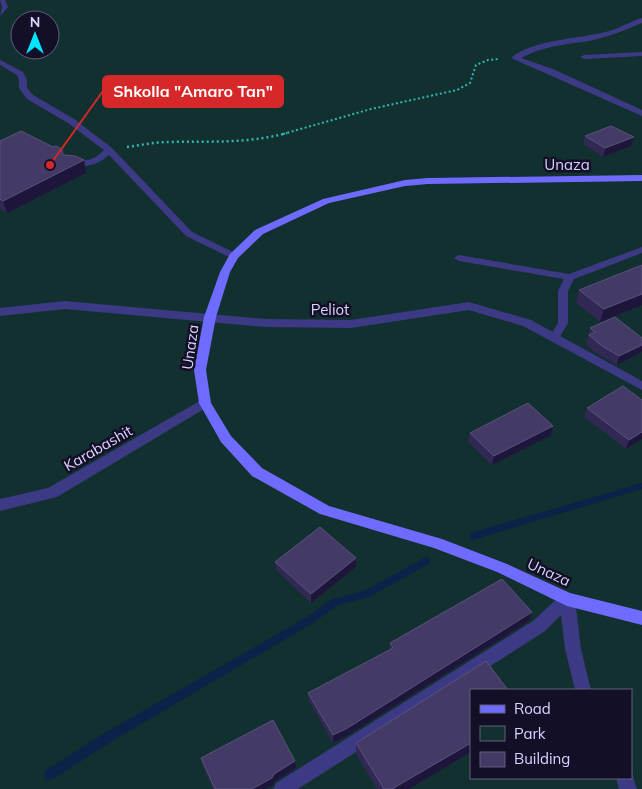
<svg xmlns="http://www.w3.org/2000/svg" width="642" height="789" font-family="Mulish,sans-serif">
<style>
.green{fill:#12302f;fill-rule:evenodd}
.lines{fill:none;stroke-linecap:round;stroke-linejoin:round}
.stream{fill:#0c2248;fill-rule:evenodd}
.path-far1{stroke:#2fb8b0;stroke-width:2;stroke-dasharray:2 2.5;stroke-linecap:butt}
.path{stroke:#2fb8b0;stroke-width:2.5;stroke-dasharray:2 3;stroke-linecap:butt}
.lane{fill:#3d3a85;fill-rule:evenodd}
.street{fill:#3d3a85;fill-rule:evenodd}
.secondary{fill:#6f6bff;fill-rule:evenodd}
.wall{fill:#312854}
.shaded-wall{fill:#1d163a}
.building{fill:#433a66;stroke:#5a527e}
.labels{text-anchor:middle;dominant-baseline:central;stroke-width:5;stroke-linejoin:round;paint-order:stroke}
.street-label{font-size:15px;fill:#d9d4ff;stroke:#130f26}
.leader{fill:none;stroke:#d62828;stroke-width:2}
.callout-dot{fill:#d62828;stroke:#130f26;stroke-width:2}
.callout{fill:#d62828;stroke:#d62828;stroke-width:2}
.callout-label{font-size:16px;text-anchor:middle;font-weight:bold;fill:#fff}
</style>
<rect width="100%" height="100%" fill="#130f26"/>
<path class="green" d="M0 0H642V789H0ZM20 20H50V50H20ZM471 690H631V778H471Z"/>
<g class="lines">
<path class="stream" d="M642 483V489L473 540 470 539 469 536 470 533 473 532Z
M426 557 429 558 430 561 429 564 369 597 338 605 313 623 114 740 53 779 49 780 45 779 44 775 45 771 106 732 307 617 332 599 364 591Z"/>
<path class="path-far1" d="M283 134 371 109 457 90 470 83 476 65 488 60 499 59"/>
<path class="path" d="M127 147C141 145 155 142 169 142 211 141 246 144 287 133"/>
<path class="lane" d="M0 0H5L8 7 0 16 2 7Z
M0 60 23 72 27 80V88L33 95 74 119 112 148 192 232 237 254V258H231L186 236 109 155C97 166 83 168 67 165L66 163C77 155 87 168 104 150L68 123 27 99 19 88V80L17 75 0 65Z
M642 247V253L574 279 568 291V323L558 340 554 341 549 338 558 323V291L564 279 459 261 454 258 459 255 569 274Z"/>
<path class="street" d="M642 18V23C623 31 603 39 582 42 561 45 541 47 521 58L553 69 642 110V116L511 58C532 39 581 39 609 31 620 28 631 21 642 18Z
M642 52V56L584 59 580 57 584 55Z
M65 301 265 319 351 320 469 302 531 320 642 381V390L523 326 469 310 351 328 265 327 65 309 0 316V308Z
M205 398 209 400 211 403 209 406 57 497 0 511V499L48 488Z
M567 592 572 594 575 599 581 649 591 690H575L565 649 561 615 545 631 298 789H273L276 783 533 621 562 594Z
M631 771 637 789H619L616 778H631Z"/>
<path class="secondary" d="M642 175V181L428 184 405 186 329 203 263 234 238 258 230 272 216 317 206 370 211 403 231 436 262 468 329 506 442 539 507 564 570 593 642 611V625L567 606 497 572 434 548 320 514 252 476 221 442 199 403 194 370 204 317 220 272 230 254 255 230 323 199 405 180 428 178Z"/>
</g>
<path class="wall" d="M585 136 634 137 631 146 603 157 583 144Z
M0 141 53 147 62 149 64 155 84 160 86 173 7 213 0 209Z
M642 265V305L600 322 576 303 579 290Z
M590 328 642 338V352L617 365 599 355 586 345Z
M587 408 642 439 626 449 584 417Z
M553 426 551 435 492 465 468 442 470 433Z
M275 562 356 567 311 603 276 570Z
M529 621 345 737 333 743 309 701 308 693 389 651 390 643Z
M471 690V752L409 789H377L356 754V743Z
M201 758 296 768 275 781 273 785 266 789H213L203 766Z"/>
<path class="shaded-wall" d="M634 137 631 146 603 157 605 148Z
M84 160 86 173 7 213 3 201Z
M642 294V305L600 322 604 309Z
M642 345V352L617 365 619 356Z
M553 426 551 435 492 465 494 456Z
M642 432V439L626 449 629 440Z
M356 558V567L311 603V594Z
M532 612 529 621 345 737 333 743V735Z
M471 743V752L409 789H392Z
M295 761 296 768 275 781 273 785 266 789H252Z"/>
<path class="building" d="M611 126 634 137 605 148 585 136Z
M21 131 53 147 56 146 62 149V152L64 155 75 156 84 160 3 201 0 199V141Z
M642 265V294L604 309 579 290Z
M615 317 642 338V345L619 356 602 346 589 335 595 332 590 328Z
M623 386 642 400V432L629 440 587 408Z
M528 403 553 426 494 456 470 433Z
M320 527 356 558 311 594 275 562Z
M502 579 532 612 346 729 333 735 308 693 393 648 390 643Z
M486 661 508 690H471V743L392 789H384L356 743Z
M273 720 295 761 274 774 272 778 252 789H215L201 758Z"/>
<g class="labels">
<g class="street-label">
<text x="567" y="164">Unaza</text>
<text x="330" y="309">Peliot</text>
<text transform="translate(190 347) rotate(-82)">Unaza</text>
<text transform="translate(98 448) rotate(-30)">Karabashit</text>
<text transform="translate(549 572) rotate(25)">Unaza</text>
</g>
</g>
<path class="leader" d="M50 165L103 91"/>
<circle class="callout-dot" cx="50" cy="165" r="5"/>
<rect class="callout" x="103" y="76" width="180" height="31" rx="5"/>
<g class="callout-label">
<text x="193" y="97">Shkolla "Amaro Tan"</text>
</g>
<rect x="470" y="689" width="162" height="90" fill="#130f26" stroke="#625e7d"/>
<rect x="480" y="705" width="25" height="8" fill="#6f6bff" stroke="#625e7d"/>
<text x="514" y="714" font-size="15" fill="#d9d4ff">Road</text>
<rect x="480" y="726" width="25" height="15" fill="#12302f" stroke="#625e7d"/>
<text x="514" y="739" font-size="15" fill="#d9d4ff">Park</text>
<rect x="480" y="752" width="25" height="15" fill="#433a66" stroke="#625e7d"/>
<text x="514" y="764" font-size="15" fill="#d9d4ff">Building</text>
<g transform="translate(35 35)"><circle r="24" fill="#130f26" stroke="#625e7d"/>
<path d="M0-4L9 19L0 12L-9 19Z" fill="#00e5ff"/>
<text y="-8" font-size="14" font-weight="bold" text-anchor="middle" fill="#d9d4ff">N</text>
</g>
</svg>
